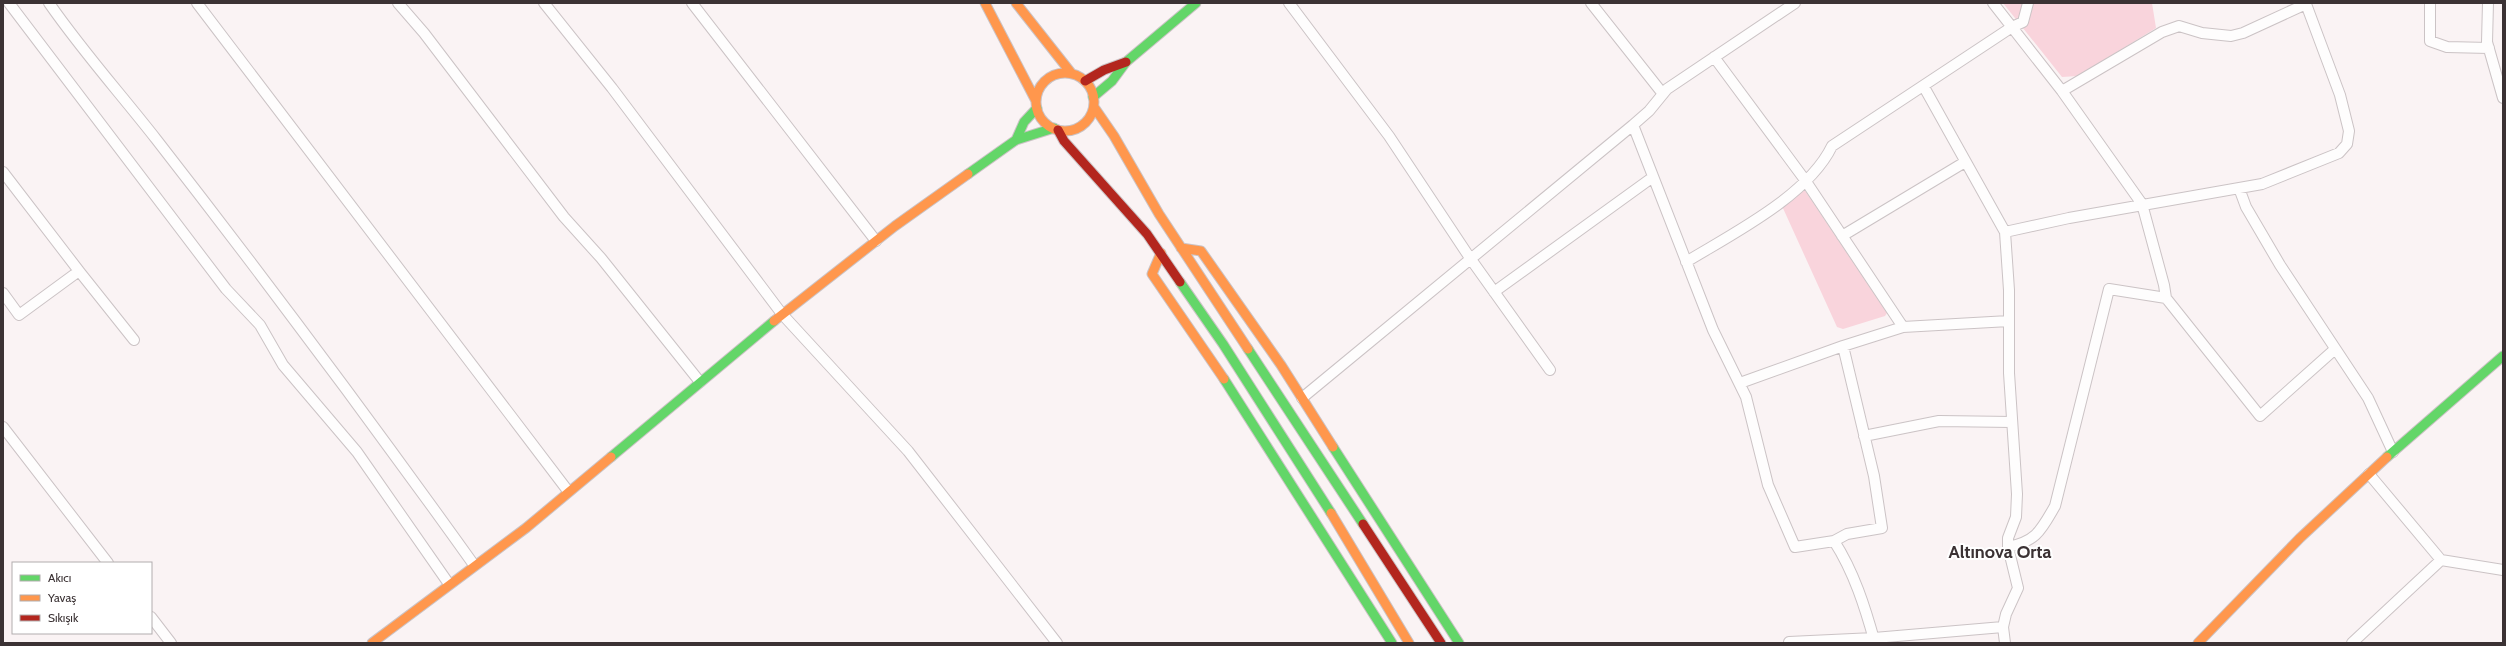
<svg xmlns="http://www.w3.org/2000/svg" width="2506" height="646" font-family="Cabin,sans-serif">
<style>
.green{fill:#f9d4dc}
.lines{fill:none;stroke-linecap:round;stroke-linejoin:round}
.street-casing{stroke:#cbc3c5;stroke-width:12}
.fast-casing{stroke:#cbc3c5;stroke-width:11}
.slow-casing{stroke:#cbc3c5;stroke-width:11}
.jam-casing{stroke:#cbc3c5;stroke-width:11}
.street{stroke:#fefdfd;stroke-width:10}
.fast{stroke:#63d668;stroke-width:9}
.slow{stroke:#ff974d;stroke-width:9}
.jam{stroke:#b3261e;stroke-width:9}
.labels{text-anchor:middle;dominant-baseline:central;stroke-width:4;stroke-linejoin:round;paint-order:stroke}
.district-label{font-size:18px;font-weight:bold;fill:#3b3234;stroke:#fff}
</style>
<rect width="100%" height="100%" fill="#faf3f4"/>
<path class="green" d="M2003 3H2152L2156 28 2078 76 2062 77Z
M1799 189H1804L1887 313 1885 316 1843 329 1837 327 1782 206Z"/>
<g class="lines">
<g class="street-casing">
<path id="street" d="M9 3 226 289 260 325 283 365 357 452 449 584
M49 3C83 52 120 93 156 139 265 279 371 421 474 565
M197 3 568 491
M398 3 424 33 564 217 601 258 700 382
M544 3 612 88 782 314 908 451 1057 643
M692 3 876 241
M1289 3 1389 136 1470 258 1550 370
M1591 3 1663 94
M1795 3 1667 89 1649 111 1633 125 1713 330 1746 397 1768 485 1795 547 1834 541C1854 572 1865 607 1875 643
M1993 3 2062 91 2162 32 2179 26 2202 33 2231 36 2243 33 2306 4 2340 95 2349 131 2347 144 2339 153 2262 184 2069 218 2005 232
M2430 3V41L2447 47 2489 48
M2488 3 2487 42 2503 98
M1714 57 1805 180 1903 327
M1924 87 2005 232 2009 290V373L2017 494 2016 517 2008 538V547L2018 588 2006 614 2003 627 2005 643
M2062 91 2142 204 2164 285 2166 298 2260 416 2334 350
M3 172 79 271 19 315 3 293
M2239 188 2246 207 2280 265 2368 398 2393 452
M1842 236 1965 162
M1686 262C1732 234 1808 196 1832 146L2012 27 2023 22 2028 3
M79 271 134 340
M1494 292 1653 177
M1740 383 1843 346 1903 327 2009 321
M1302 398 1633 125
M3 427 108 563
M1864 436 1939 421 2012 422
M2369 474 2441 560 2503 570
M1834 541 1847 534 1882 528 1874 476 1843 346
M2008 547C2037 541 2041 530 2055 506L2109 289 2166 298
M151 617 171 643
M1789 642 1874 638 2003 627
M2352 643 2441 560"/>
</g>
<g class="fast-casing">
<path id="fast" d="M1093 97 1112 81 1126 62 1196 3
M1016 140 1024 122 1037 108
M968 174 1016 140 1054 128
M1180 282 1223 344 1331 513
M1248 349 1363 524
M1224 379 1392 643
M1333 447 1459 643
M611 457 774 321
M2387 457 2503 356"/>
</g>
<g class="slow-casing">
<path id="slow" d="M985 3 1036 101
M1016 3 1072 74
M1036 102a29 29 0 1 1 58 0a29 29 0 1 1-58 0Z
M1094 107 1114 136 1159 214 1248 349
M1181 248 1201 251 1281 365 1333 447
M1161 253 1152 274 1224 379
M774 321 895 226 968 174
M1331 513 1409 643
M372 643 526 528 611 457
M2198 643 2300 538 2387 457"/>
</g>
<g class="jam-casing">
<path id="jam" d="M1085 81 1104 70 1126 62
M1058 130 1064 141 1147 234 1180 282
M1363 524 1441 643"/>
</g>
<use href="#street" class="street"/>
<use href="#fast" class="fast"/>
<use href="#slow" class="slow"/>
<use href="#jam" class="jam"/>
</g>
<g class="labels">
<g class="district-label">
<text x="2000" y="552">Altınova Orta</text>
</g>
</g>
<rect width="2506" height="646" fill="none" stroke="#3b3234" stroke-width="8"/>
<rect x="12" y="562" width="140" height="72" fill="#ffffff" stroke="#b1adae"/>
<rect x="20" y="575" width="20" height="6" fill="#63d668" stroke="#b1adae"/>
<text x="48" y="582" font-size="12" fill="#3b3234">Akıcı</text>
<rect x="20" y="595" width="20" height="6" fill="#ff974d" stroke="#b1adae"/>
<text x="48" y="602" font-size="12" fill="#3b3234">Yavaş</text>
<rect x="20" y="615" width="20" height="6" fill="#b3261e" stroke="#b1adae"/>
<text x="48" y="622" font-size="12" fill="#3b3234">Sıkışık</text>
</svg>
